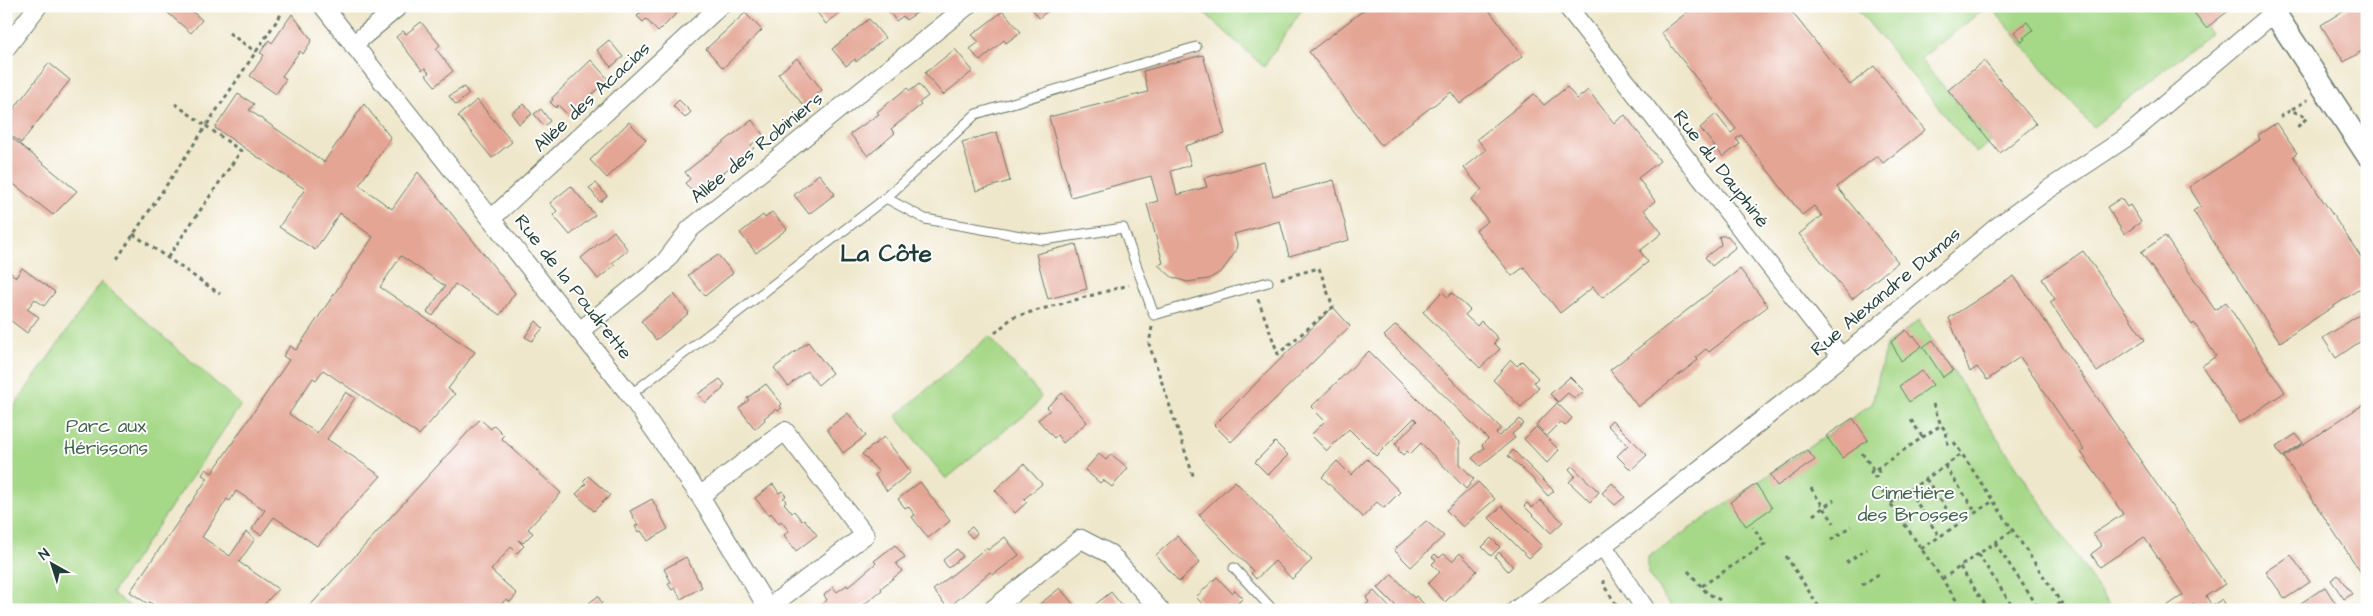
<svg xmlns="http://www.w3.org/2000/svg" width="2373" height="616" font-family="'Architects Daughter',sans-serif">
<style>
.green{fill:#a5d887;stroke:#628a5e}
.building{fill:#e4a594}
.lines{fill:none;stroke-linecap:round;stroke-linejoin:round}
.service-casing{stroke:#687869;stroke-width:11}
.minor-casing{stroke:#687869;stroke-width:20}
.tertiary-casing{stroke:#687869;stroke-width:25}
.path{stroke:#687869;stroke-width:3;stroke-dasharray:4 4;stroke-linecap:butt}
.service{stroke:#fff;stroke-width:9}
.minor{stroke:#fff;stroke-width:18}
.tertiary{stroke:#fff;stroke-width:22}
.labels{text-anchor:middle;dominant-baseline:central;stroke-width:4;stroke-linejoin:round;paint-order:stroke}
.street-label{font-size:19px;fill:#1f3d34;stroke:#fff}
.park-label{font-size:19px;fill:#406449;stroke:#fff}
.district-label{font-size:24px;font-weight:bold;fill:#1f3d34;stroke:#fff}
</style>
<rect width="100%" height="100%" fill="#fff"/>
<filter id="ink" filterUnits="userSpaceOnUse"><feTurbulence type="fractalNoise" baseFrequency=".02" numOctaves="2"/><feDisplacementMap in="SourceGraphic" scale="10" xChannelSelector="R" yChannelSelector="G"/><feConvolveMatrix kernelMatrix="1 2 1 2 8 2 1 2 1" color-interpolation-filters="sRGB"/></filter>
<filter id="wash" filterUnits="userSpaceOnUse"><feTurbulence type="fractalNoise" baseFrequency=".0096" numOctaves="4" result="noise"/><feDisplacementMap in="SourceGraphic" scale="20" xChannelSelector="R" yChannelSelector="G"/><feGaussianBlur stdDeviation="1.12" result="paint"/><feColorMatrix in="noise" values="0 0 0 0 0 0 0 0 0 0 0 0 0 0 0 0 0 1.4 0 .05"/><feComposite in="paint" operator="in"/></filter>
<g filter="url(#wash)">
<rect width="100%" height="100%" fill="#efe7cb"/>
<path class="green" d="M1197 6H1304L1264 67Z
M1855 6H1988L1920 59 1991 142 1976 153Z
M1990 6H2189L2210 33 2093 127Z
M101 282 241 405 112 593 135 610H6V418Z
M1919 320 2112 610H1673L1648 574V557L1872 404 1886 345Z
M989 336 1041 396 1036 405 946 479 896 416Z"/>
<g id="blocks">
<path class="building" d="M160 6H186L202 20 191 33Z
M647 6H684L658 32 646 19 643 22 637 16Z
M815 6H848L826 24 813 7Z
M885 6H927L906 20 903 16 896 21Z
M1030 6H1054L1039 18Z
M1369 6H1486L1523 56 1460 104 1451 92 1381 145 1309 52Z
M1695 6H1787L1850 85 1874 66 1925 130 1883 163 1877 156 1837 187 1898 262 1852 299 1799 234 1822 216 1814 206 1802 215 1741 135 1736 139 1740 144 1723 157 1700 128 1716 114 1731 133 1736 129 1661 33Z
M2189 6H2206L2207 8 2210 6H2229L2231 9 2206 28Z
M2351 6H2367V48L2344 62 2321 25Z
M1003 11 1021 32 1006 43 1004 40 980 61 970 49 979 42 972 35Z
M745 13 762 30 723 68 706 49Z
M292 14 312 40 303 54 300 51 282 76 286 79 276 94 250 76 264 55 260 53 269 40 272 43Z
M869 19 885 38 856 62 855 59 846 66 832 49Z
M421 22 440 45 436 49 453 71 435 86 426 75 429 73 425 68 422 70 396 37 403 31 406 34Z
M2027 22 2033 30 2023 38 2025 39 2022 42 2014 32Z
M609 40 623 57 611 67 597 50Z
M955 49 973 71 943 95 925 73Z
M1203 55 1225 134 1185 146 1191 165 1171 171 1177 195 1207 187 1204 178 1264 162 1273 196 1334 180 1349 240 1289 256 1280 221 1234 234 1237 244 1236 251 1222 271 1209 279 1187 282 1172 277 1158 265 1163 263 1147 204 1158 201 1151 176 1071 197 1049 117 1148 92 1143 71Z
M797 58 822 90 804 106 778 74Z
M591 60 608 79 569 116 558 105 556 108 550 102 553 100 552 98Z
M1984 61 2036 124 2000 153 1948 90Z
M49 63 70 80 21 143 6 131V119Z
M919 84 928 96 919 103 921 105 891 129 895 133 868 156 850 134 879 114 877 112 907 88 910 91Z
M464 87 469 94 456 105 449 96Z
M1567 87 1577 99 1588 90 1614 123 1625 115 1660 161 1638 178 1655 201 1644 210 1662 233 1640 251 1648 262 1602 298 1593 287 1560 313 1524 267 1512 276 1476 230 1488 221 1471 199 1482 190 1464 168 1486 150 1477 139 1534 94 1544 105Z
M238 94 254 104 249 110 324 162 364 104 391 138 359 185 392 209 418 172 515 293 500 315 455 284 433 316 427 312 445 286 401 256 380 287 475 352 448 389 455 394 419 435 323 370 316 380 313 378 289 414 317 433 346 392 355 398 327 439 381 476 317 546 274 517 261 535 252 529 265 510 236 491 230 501 227 499 202 537 230 556 246 532 255 539 239 562 278 589 259 610H151L154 605 149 602 148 604 130 592 208 478 202 475 206 469 212 473 289 360 283 356 290 346 296 350 373 237 340 213 315 250 279 227 305 189 215 128Z
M477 100 512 142 492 158 458 116Z
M679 100 691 112 685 118 673 106Z
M524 104 532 114 519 124 511 113Z
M541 109 550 121 544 126 534 114Z
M752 120 763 135 751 145 754 148 695 195 685 183 690 179 685 172Z
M629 122 646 140 607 178 590 160Z
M2276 123 2297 153 2293 156 2367 266V284L2280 342 2193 211 2201 206 2189 187 2260 140 2258 135Z
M997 132 1010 181 976 191 962 142Z
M6 133 77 191 53 215 6 178Z
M819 174 835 194 809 214 794 195Z
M596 183 607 196 600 202 589 188Z
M571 186 595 215 570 235 553 215 557 211 550 203Z
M2121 198 2127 207 2130 205 2141 222 2124 234 2107 207Z
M772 212 787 229 756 253 740 233 763 215 765 218Z
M614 231 628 250 612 263 615 265 598 279 581 258Z
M1719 236H1728L1736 247 1712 266 1705 257 1721 245Z
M2165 236 2215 310 2226 302 2285 392 2239 423 2202 366 2216 356 2194 323 2192 325 2141 252Z
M1076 244 1087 289 1048 299 1036 254Z
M2083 251 2145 340 2097 372 2050 302 2055 299 2042 279Z
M718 255 733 273 705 296 688 275Z
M22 268 55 292 44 306 35 299 27 309 39 317 27 333 6 317V270L16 277Z
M1740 269 1768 306 1709 352 1706 349 1696 357 1698 360 1638 407 1610 370Z
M2014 276 2225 584 2206 596 2212 606 2222 599 2229 610H2198L2194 604 2185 610H2161L2183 595 2144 537 2100 567 2091 554 2102 546 2093 534 2123 514 2081 452 2084 450 2020 357 1987 380 1977 367 1970 372 1949 318Z
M1442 292 1448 297 1452 293 1470 310 1465 315 1477 326 1481 321 1498 338 1494 343 1500 349 1480 368 1423 312Z
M674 294 689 313 656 340 641 321Z
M1333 307 1350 326 1231 442 1214 425Z
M2367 310V337L2336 358 2323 338Z
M536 321 543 328 532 341 525 337Z
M1396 325 1501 428 1496 433 1499 436 1520 419 1524 424 1512 434 1515 438 1480 466 1472 458 1484 448 1482 445 1488 439 1384 336Z
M1906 330 1912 338 1914 336 1922 346 1901 361 1891 342Z
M1933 340 1953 370 1943 377 1923 347Z
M808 342 832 373 818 385 807 371 788 386 774 368Z
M1369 351 1460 442V464L1474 479 1466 489 1421 443 1410 454 1407 451 1403 455 1398 450 1399 448 1395 444 1417 421 1414 418 1376 456 1349 429 1327 451 1311 435 1325 421 1311 407Z
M1511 360 1517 366 1522 361 1538 378 1534 382 1539 388 1521 407 1493 380Z
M1922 371 1933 385 1909 402 1899 386Z
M1570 377 1584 391 1575 399 1568 393 1558 402 1550 394Z
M720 379 725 385 722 387 723 389 705 403 698 394Z
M766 384 782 404 780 406 782 408 778 411 776 409 764 418 765 420 755 429 739 408 749 400 747 398Z
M1062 393 1087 422 1063 443 1057 435 1054 438 1038 420 1050 410 1047 407Z
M2367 402V575L2364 577 2284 457Z
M1557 403 1572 418 1565 426 1561 422 1547 436 1536 425Z
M848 413 866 436 843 453 827 429Z
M1853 418 1868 440 1842 458 1826 436Z
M480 419 491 429 494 425 504 435 501 438 561 493 528 529 533 533 523 543 518 540 524 546 517 553 511 547 491 570 517 594 510 602 506 599 496 610H306Z
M1612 420 1647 455 1631 470 1617 456 1628 445 1607 425Z
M1536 427 1559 450 1547 463 1524 439Z
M2296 434 2303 443 2282 457 2276 447Z
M884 437 911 472 887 491 875 475 879 472 862 454Z
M1275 442 1288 455 1268 475 1255 462Z
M1513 450 1554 491 1548 496 1532 478 1508 456Z
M1807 450 1815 460 1777 486 1770 475Z
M1099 454 1106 460 1111 454 1128 468 1112 487 1103 480 1100 483 1085 470Z
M1367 459 1400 492 1384 508 1377 502 1363 517 1322 477 1337 461 1351 475Z
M1024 464 1042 484 1024 499 1027 502 1015 513 995 490Z
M1572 466 1599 492 1590 502 1569 482 1575 476 1569 469Z
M588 476 610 495 594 511 576 494 586 484 583 481Z
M1235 481 1312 560 1292 579 1275 561 1256 579 1251 573 1253 571 1199 515Z
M920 482 950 521 928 538 912 517 915 515 908 506 905 508 898 499Z
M1478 482 1495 499 1463 527 1446 510Z
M1612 483 1625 497 1615 505 1602 493Z
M773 484 779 493 782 491 786 496 783 498 786 501 784 503 792 513 794 511 802 521 804 519 817 535 796 551 784 535 789 531 781 521 779 523 771 513 769 515 755 498Z
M1756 484 1772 508 1746 526 1730 502Z
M652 499 668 529 648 541 641 531 638 532 635 526 638 525 630 511Z
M1540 500 1563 522 1551 533 1524 506 1527 503 1532 508Z
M1502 506 1542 546 1529 558 1489 518Z
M1426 521 1444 536 1411 567 1394 550Z
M972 527 977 533 972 538 966 531Z
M1177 536 1200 562 1179 582 1156 555Z
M1005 537 1019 555 993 575 990 572 948 608 933 590 986 548 988 550Z
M1491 538 1500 547 1491 556 1482 547Z
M895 545 905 557 896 563 902 571 881 588 882 590 857 610H821L819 607 827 600 824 595 833 587 837 592 847 585 848 587 876 563 874 561Z
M957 549 963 556 948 568 943 560Z
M1499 552 1513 566 1508 571 1495 557Z
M1460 553 1477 571 1445 602 1428 584 1440 572 1432 564 1436 560 1432 557 1435 554 1439 558 1444 554 1452 561Z
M2291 555 2310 582 2285 599 2266 572Z
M686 557 702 587 681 599 675 588 672 590 668 584 671 582 664 569Z
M1392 574 1414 598 1416 596 1430 610H1400L1378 588Z
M2338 575 2352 594 2344 599 2331 580Z
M1217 577 1232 593 1235 590 1243 598 1238 603 1244 610H1208L1196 597Z
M2325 587 2340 610H2306L2301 603Z
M1060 588 1078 610H1032Z
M1374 591 1392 610H1361L1369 602 1366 598Z
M1111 592 1123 607 1125 606 1128 610H1095L1092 607Z
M598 596 602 603 593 610 589 603Z"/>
</g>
</g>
<g filter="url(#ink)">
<use href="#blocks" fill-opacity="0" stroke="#687869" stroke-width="1"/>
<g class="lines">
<g class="service-casing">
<path id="service" d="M886 198 976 114 1196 47
M630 395 886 198 925 219 1044 240 1123 228 1154 315 1268 282
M1234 568 1273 610"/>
</g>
<g class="minor-casing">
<path id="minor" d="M323 6 630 395 700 496 769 610
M1567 6 1841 357
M353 45 399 6
M6 48 38 6
M492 218 720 6
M581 330 664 263 690 229 967 6
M700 496 785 431 865 535 768 608
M1603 546 1646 610
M992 610 1081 539 1110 554 1160 610
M1516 610 1622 531 1864 339 1997 227 2046 191 2124 139 2282 6"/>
</g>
<g class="tertiary-casing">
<path id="tertiary" d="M2270 6 2367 154"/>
</g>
<path class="path" d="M229 33 256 52
M175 104 206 126 282 13
M2292 109 2308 100
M2280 117 2291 110 2307 118 2295 129
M133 234 220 294
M117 259 206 126 241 151 168 257
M1258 299 1278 354 1333 307 1319 268 1279 279
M1152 327 1149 344 1194 478
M995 333 1013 317 1129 285
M1933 404 1941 425
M1911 420 1923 438
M1954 442 2066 610
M1862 453 1873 469
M1945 466 1976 512
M1871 473a4 4 0 1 1 8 0a4 4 0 1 1-8 0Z
M1876 469 1941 425 1946 431 1948 446
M1926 479 1957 524
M1811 488 1834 523
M1882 491 1963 610
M1909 491 1939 536
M1891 503 1962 454
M1813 515 1834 500
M1831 540 1851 526
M1995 543 2040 610
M1921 549 1993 501
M1978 554 2015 610
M1786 556 1821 610
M1846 563 1867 549
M1960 567 1989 610
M1688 571 1707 593 1720 600
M1942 579 2013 530
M1604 580V586L1620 610
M1862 585 1882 572
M1702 586 1765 544 1753 527
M2050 610 2061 602"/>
<use href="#service" class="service"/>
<use href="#minor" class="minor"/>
<use href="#tertiary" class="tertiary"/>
</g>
</g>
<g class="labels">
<g class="street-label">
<text transform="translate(592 97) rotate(-43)">Allée des Acacias</text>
<text transform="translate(757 148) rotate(-39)">Allée des Robiniers</text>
<text transform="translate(1721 169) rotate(52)">Rue du Dauphiné</text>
<text transform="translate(573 287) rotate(52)">Rue de la Poudrette</text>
<text transform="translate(1886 292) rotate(-40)">Rue Alexandre Dumas</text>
</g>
<g class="park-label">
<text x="106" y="426">Parc aux<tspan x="106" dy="22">Hérissons</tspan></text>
<text x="1913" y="493">Cimetière<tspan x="1913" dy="22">des Brosses</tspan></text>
</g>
<g class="district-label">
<text x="886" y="254">La Côte</text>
</g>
</g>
<rect width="2373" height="616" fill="none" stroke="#fff" stroke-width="25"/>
<g transform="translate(52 564) rotate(321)" stroke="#ffffff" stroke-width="4" paint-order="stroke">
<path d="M0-4L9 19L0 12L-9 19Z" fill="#1f3d34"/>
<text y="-8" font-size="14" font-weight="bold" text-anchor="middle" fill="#1f3d34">N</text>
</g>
</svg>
